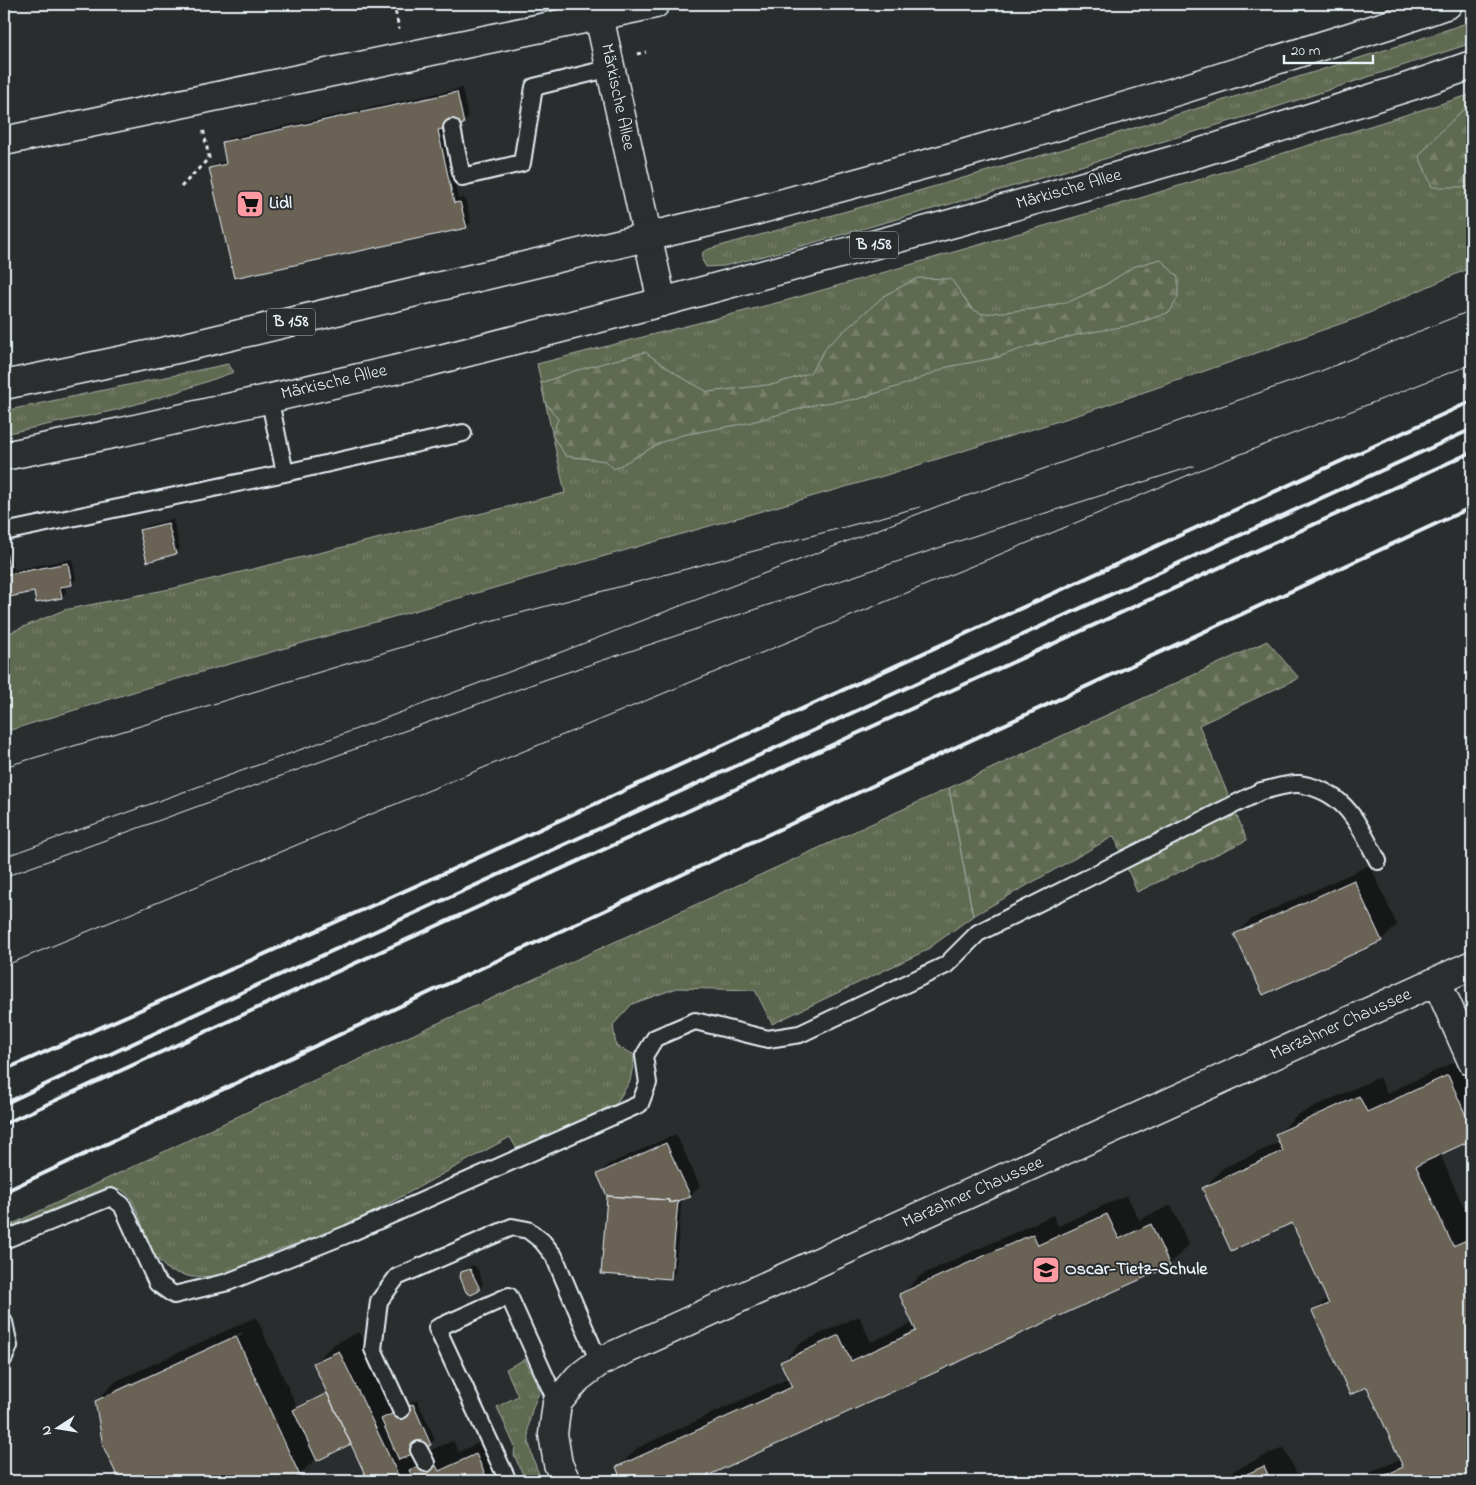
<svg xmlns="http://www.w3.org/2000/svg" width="1476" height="1485" font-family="'Indie Flower',sans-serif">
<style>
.grass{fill:url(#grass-tufts);stroke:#a4aea4}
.forest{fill:url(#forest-firs);stroke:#a4aea4}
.shadow{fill:#0007;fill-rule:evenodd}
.building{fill:#6b6454;stroke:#e8f1f8}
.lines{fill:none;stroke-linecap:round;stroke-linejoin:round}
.lane-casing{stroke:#e8f1f8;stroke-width:20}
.street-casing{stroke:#e8f1f8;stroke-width:31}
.primary-casing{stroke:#e8f1f8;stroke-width:31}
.path{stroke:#e8f1f8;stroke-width:3;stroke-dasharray:4 4;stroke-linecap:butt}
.lane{stroke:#2a2d2e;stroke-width:16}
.street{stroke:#2a2d2e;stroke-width:28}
.primary{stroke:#2a2d2e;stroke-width:28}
.tram{stroke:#e8f1f8;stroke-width:1}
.rail{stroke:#e8f1f8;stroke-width:4}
.labels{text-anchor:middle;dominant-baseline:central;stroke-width:4;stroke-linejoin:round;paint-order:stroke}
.shield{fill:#2a2d2e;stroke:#afb6bb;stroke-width:1}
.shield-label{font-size:16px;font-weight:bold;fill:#e8f1f8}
.street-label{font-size:18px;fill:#e8f1f8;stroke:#2a2d2e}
.poi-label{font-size:18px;font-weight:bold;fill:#e8f1f8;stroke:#2a2d2e;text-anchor:start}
</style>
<defs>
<pattern id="grass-tufts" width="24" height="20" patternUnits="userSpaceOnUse" patternTransform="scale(1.25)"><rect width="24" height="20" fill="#616a51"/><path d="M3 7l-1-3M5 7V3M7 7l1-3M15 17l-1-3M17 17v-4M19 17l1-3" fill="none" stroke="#78806b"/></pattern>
<pattern id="forest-firs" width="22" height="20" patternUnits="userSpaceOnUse" patternTransform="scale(1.25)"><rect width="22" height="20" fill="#616a51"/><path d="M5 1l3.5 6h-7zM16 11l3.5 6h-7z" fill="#78806b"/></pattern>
</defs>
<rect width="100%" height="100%" fill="#2a2d2e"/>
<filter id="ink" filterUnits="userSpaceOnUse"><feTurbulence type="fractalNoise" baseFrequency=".02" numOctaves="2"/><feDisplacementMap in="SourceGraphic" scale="10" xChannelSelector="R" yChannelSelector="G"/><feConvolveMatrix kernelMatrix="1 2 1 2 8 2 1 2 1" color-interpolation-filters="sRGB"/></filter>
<g filter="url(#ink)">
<path class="grass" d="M1472 21V43L1261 112 1014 186 791 249 724 266 706 267 702 260 703 252 709 249 894 198 1102 138 1414 41Z
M1472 94V267L1360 317 1084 413 880 477 146 688 4 732V635L64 610 175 588 565 493 537 364 788 300 1134 200Z
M228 364 234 372 174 393 116 410 4 434V411Z
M949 788 973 916 925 951 772 1024 755 990 677 988 632 1004 613 1025 616 1046 635 1055 630 1081 616 1104 517 1149 510 1137 346 1227 275 1251 220 1276 192 1277 169 1271 154 1255 132 1199 122 1190 106 1188 4 1229V1228L308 1083Z
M525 1359 540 1391C522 1427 527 1447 542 1481H526L514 1455 515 1447 497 1407 518 1396 506 1369Z"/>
<path class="forest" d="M1472 107V185L1467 187H1432L1419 156 1436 136 1465 108Z
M1160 259 1178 277V297L1170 312 1133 325 1081 334 1027 347 995 358 947 367 912 382 858 399 817 404 748 423 682 435 662 442 614 469 606 461 566 456 552 435 558 419 545 402 541 383 574 371 645 352 681 377 708 392 775 384 810 373 828 345 885 295 918 278 951 279 972 309 982 314 1034 309 1071 301 1105 285 1133 267Z
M1267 641 1299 678 1199 725 1247 840 1137 892 1114 836 973 916 949 788Z"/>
<path class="shadow" d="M462 88 468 118 463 123 443 127 458 199 465 198 471 222 466 227 210 168 215 164 227 161 224 142 228 138Z
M173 519 180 549 175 553 141 530 145 526Z
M4 522H5L14 570 72 559 76 579 71 584 65 585 66 592 62 597 35 591 4 597Z
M1370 865 1397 925 1382 940 1236 934 1251 919Z
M1468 1056 1472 1066V1139L1440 1154 1472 1226V1481H1358L1364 1475 1401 1459 1368 1386 1314 1311 1327 1298 1292 1222 1204 1188 1223 1168 1280 1142 1277 1135 1297 1115 1379 1077 1387 1093Z
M676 1134 700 1186 690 1196 682 1198 675 1273 670 1277 608 1197 599 1174 609 1164Z
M1127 1195 1139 1220 1171 1205 1189 1245 1169 1265 693 1481H623L617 1468 637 1448 789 1378 782 1362 802 1342 859 1316 871 1342 913 1323 901 1295 921 1275 1053 1215 1058 1226Z
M474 1265 479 1272 483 1285 478 1290 462 1273 467 1268Z
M256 1317 297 1407 327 1392 314 1363 334 1344 359 1332 396 1410 417 1400 435 1439 430 1444 415 1451 420 1461 430 1450 453 1441 459 1452 496 1435 517 1481H369L351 1443 317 1458 299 1475 286 1481H113L118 1476 96 1401 116 1381ZM242 1332 243 1334 116 1392V1390Z
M1284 1447 1300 1481H1211Z"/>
<path class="building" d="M457 92 464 124 438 130 454 203 460 202 467 228 234 278 209 168 226 164 222 142Z
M168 523 176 554 147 562 139 530Z
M4 541 10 574 4 575Z
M68 563 72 585 60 587 62 598 36 603 34 592 4 598V575Z
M1354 880 1382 941 1263 995 1234 934Z
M1448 1075 1472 1129V1140L1416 1166 1453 1246 1469 1239 1472 1246V1481H1373L1403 1467 1367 1387 1350 1395 1330 1350 1312 1311 1329 1304 1292 1223 1231 1251 1202 1188 1283 1151 1275 1134 1359 1096 1367 1112Z
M666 1143 691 1197 669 1203V1200L607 1196 597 1174Z
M607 1196 669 1200V1203L678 1201 671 1279 601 1274Z
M1107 1214 1119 1239 1151 1224 1170 1266 696 1481H622L616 1467 792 1387 780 1362 839 1335 851 1361 916 1331 899 1294 1033 1234 1038 1245Z
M470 1269 479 1287V1291L471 1295 466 1292 460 1277 461 1272Z
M236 1336 300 1476 289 1481H115L119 1480 103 1446 95 1401Z
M339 1351 401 1481H368L313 1363Z
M327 1393 351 1444 317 1461 293 1410Z
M413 1404 431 1445 399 1460 381 1419Z
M476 1454 488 1481H414L409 1470 433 1460 439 1471Z
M1264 1466 1271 1481H1232Z"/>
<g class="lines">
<g class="lane-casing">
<path id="lane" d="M452 128 462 177 522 163 534 87 611 68
M269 397 285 473
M4 532 285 473 463 433
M4 1240 111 1197 122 1205 157 1283 174 1295 228 1282 348 1234 640 1104 648 1083 644 1056 655 1038 695 1021 768 1039 800 1034 946 965 978 933 1261 791C1272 789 1288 783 1299 784 1346 791 1358 824 1378 861
M4 1322 9 1346 4 1358
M401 1410 373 1349 379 1301 397 1277 512 1227 528 1230 542 1241 554 1256 599 1362
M419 1450 426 1463
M508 1481 437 1328 509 1296 557 1403"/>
</g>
<g class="street-casing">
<path id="street" d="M599 16 662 302
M4 141 655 4
M1437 982 1472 1061
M566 1481 558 1464 553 1434 557 1403 578 1378 599 1362 1472 965"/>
</g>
<g class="primary-casing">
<path id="primary" d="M4 385 181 348 747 213 963 154 1174 92 1391 24 1448 4
M4 456 122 432 429 362 662 302 965 220 1192 155 1411 86 1472 65"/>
</g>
<path class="path" d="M394 4 399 29
M637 54 646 52
M181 187 209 158 203 128"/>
<use href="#lane" class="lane"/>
<use href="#street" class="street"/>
<use href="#primary" class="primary"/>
<path class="tram" d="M4 767 479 624 920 507
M4 857 327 740 538 661 941 505 1321 371 1472 310
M4 877 544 680 986 532 1194 466
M4 966 1054 532 1205 468 1472 364"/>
<path class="rail" d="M4 1070 165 999 462 865 1472 401
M4 1104 251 988 1472 429
M4 1124 1472 452
M4 1192 507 956 1472 507"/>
</g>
</g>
<defs>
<g id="supermarket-square" transform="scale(1.4375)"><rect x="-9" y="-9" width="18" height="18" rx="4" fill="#ff9aa2" stroke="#2a2d2e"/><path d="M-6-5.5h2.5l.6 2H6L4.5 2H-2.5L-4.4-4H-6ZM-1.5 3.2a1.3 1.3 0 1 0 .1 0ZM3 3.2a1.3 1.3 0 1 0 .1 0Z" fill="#111"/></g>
<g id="school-square" transform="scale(1.4375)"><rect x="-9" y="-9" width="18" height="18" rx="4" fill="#ff9aa2" stroke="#2a2d2e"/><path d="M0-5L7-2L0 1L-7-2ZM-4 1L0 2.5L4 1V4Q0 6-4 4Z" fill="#111"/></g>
</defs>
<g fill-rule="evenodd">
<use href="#supermarket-square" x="250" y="204"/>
<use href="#school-square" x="1046" y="1270"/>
</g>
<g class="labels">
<g class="shield">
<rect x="850" y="231.5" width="48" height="27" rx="4"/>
<rect x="267" y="308.5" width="48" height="27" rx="4"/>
</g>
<g class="shield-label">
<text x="874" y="245">B 158</text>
<text x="291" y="322">B 158</text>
</g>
<g class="street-label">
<text transform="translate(617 97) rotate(78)">Märkische Allee</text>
<text transform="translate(1069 190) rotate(-16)">Märkische Allee</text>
<text transform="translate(334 383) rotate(-13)">Märkische Allee</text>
<text transform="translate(1341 1025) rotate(-24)">Marzahner Chaussee</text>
<text transform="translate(973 1193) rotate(-24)">Marzahner Chaussee</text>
</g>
<g class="poi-label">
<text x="269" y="204">Lidl</text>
<text x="1065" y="1270">Oscar-Tietz-Schule</text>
</g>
</g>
<rect width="1476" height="1485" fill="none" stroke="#2a2d2e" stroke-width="20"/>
<rect x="10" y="10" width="1456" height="1465" fill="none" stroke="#e8f1f8" stroke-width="2" filter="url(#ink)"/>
<g transform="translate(58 1428) rotate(258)" stroke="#2a2d2e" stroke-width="4" paint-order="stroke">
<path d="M0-4L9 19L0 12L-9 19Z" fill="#e8f1f8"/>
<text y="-8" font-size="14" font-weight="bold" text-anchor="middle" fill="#e8f1f8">N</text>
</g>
<path d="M1284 55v8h89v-8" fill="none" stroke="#e8f1f8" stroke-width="2.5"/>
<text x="1291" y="55" font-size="15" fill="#e8f1f8" stroke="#2a2d2e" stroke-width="4" paint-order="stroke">20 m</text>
</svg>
